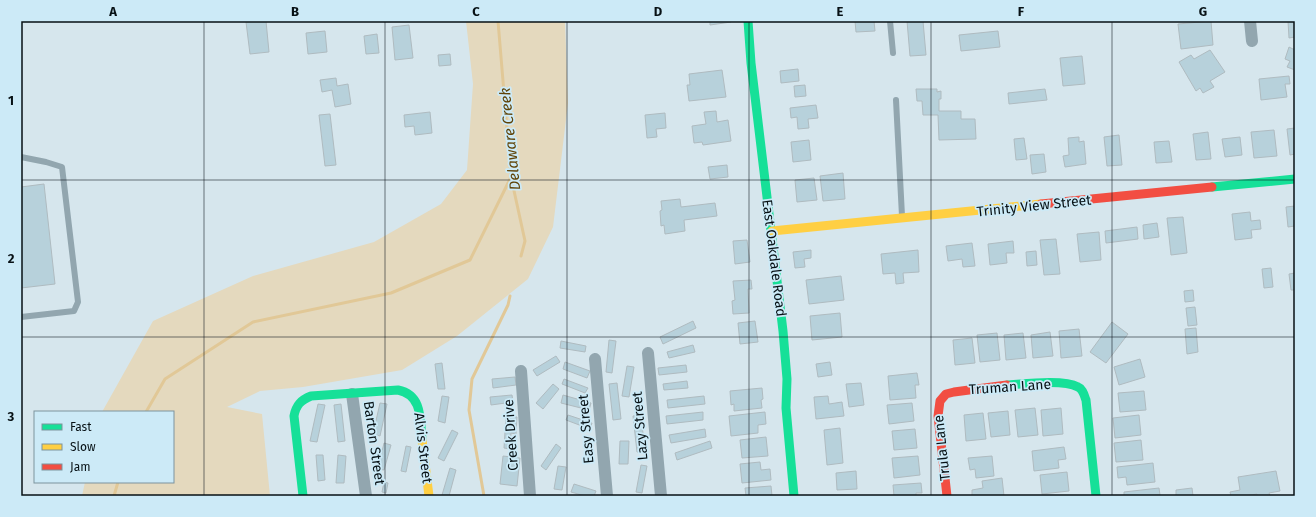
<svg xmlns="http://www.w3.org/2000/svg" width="1316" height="517" font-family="'Fira Sans',sans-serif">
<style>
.green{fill:#e4d9be}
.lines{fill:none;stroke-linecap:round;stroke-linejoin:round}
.stream{stroke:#e1c897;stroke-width:3}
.building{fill:#b7d1db;stroke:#afbbc0}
.lane{stroke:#92a6af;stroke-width:6}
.street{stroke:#92a6af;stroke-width:12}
.fast{stroke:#16e098;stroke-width:9}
.slow{stroke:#ffcf43;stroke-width:9}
.jam{stroke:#f24e42;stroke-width:9}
.grid{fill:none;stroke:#071115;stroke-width:1;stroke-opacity:0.55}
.labels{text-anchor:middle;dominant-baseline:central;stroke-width:3.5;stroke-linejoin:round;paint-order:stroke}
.street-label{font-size:14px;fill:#071115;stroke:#cceaf7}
.water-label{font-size:15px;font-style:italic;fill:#604408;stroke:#cceaf7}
.neatline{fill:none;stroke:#071115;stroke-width:1.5}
.grid-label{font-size:13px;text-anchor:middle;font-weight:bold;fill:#071115}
</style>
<rect width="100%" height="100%" fill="#d6e6ed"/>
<path class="green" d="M466 21H565L568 103 553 227 528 279 457 336 402 370 303 387 260 391 227 407 262 414 270 496H82L85 482H173V412H102L153 321 253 276 374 242 441 204 467 170 473 84Z"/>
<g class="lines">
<path class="stream" d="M498 21 511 177 525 241 521 256
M146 412 165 379 253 322 391 293 470 260 511 177
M114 496 118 482
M484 496 469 410 472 379 508 305 510 296"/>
</g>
<path class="building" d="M257 21H266L269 52 250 54 246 22Z
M710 21H731V22L710 25Z
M855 21H874L875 31 856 32Z
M907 21H923L926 55 910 56Z
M1211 21 1213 45 1181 49 1178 24Z
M1288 21H1295V37L1289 38Z
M409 25 413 58 395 60 392 27Z
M325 31 327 52 308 54 306 33Z
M998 31 1000 47 961 51 959 35Z
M377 34 379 53 366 54 364 36Z
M1289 47 1295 50V70L1287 67 1290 61 1285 59Z
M1210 50 1225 72 1210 81 1214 87 1203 93 1200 88 1196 91 1179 62 1191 55 1194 59Z
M450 54 451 65 439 66 438 55Z
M1082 56 1085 84 1063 86 1060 58Z
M798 69 799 81 781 83 780 71Z
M722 70 726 97 689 101 687 85H690L689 74Z
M1289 76 1290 84H1285L1287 97 1261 100 1259 79Z
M336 78 337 86 348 84 351 104 335 107 332 90 322 92 320 80Z
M805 85 806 96 795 97 794 86Z
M916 89H937V92L941 91V99H939V111H961V119H975L976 139 939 140 938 115H923L922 101H917Z
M1045 89 1047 100 1009 104 1008 93Z
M816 105 818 118 808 119 809 128 798 129 797 117 791 118 790 108Z
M716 111 717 122 728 120 731 141 703 145 702 142 694 143 692 126 706 124 704 112Z
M430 112 432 133 415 135 414 126 405 127 404 115Z
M665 113 666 128 656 129 657 137 647 138 645 115Z
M330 114 336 165 325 166 319 115Z
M1295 128V154L1290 155 1287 129Z
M1274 130 1277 156 1254 158 1251 132Z
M1208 132 1211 159 1196 160 1193 134Z
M1119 135 1122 165 1107 166 1104 137Z
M1079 137V142L1084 141 1086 164 1065 167 1063 156 1069 155 1068 138Z
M1240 137 1242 155 1225 157 1222 139Z
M1024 138 1027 159 1016 160 1014 139Z
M809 140 811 160 793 162 791 142Z
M1169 141 1172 162 1156 163 1154 142Z
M1044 154 1046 172 1032 174 1030 155Z
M727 165 728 177 710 179 708 167Z
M843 173 845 199 823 201 820 176Z
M814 178 817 200 797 202 795 180Z
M44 184 55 284 21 288V187Z
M680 199 681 207 715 203 717 216 684 220 685 231 665 234 664 225 661 226 660 211 662 210 661 201Z
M1295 206V226L1288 227 1286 207Z
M1250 212 1251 221 1260 220 1261 229 1251 230 1252 238 1235 240 1232 214Z
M1183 217 1187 253 1171 255 1167 218Z
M1157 223 1159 237 1144 239 1143 225Z
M1137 227 1138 239 1106 243 1105 231Z
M1099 232 1101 260 1080 262 1077 234Z
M1056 239 1060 274 1044 275 1040 240Z
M747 240 750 262 735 264 733 241Z
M1013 241 1014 253H1006L1007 263 990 265 988 244Z
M972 243 975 266 963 267 962 259 948 261 946 246Z
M811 250V258L804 259 805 267 795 268 793 252Z
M918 250 919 272 903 273 904 283 896 284 895 273 883 274 881 254Z
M1036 251 1037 265 1027 266 1026 252Z
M1271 268 1273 287 1264 288 1262 269Z
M1295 273V290H1291L1289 274Z
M841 276 844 300 809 304 806 280Z
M751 280 752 289H748L749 313 733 314 732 301 735 300 733 281Z
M1193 290 1194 301 1185 302 1184 291Z
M1195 307 1197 325 1188 326 1186 308Z
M840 313 842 337 812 340 810 316Z
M693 321 696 328 663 344 660 337Z
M755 321 758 342 740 344 738 323Z
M1112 322 1128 334 1106 363 1090 352Z
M1196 328 1198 352 1187 354 1185 329Z
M1079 329 1082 356 1061 358 1059 331Z
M1050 332 1053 356 1033 358 1031 335Z
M997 333 1000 360 980 362 977 335Z
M1023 333 1026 358 1006 360 1004 335Z
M972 338 975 363 955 365 953 340Z
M609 340 616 341 612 373 606 372Z
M561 341 586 346 585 352 560 348Z
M693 345 695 352 669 358 667 352Z
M556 356 560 362 537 376 533 370Z
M1140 359 1145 377 1119 385 1114 367Z
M565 362 590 371 587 378 563 369Z
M830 362 832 375 818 377 816 364Z
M442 363 445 389H438L435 364Z
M686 365 687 372 659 375 658 368Z
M627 366 634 367 629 397 622 396Z
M917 373 919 385H915L916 398 890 400 888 376Z
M515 377 516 385 493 388 492 379Z
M564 379 588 388 585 393 562 384Z
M687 381 688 388 664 390 663 384Z
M617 383 621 419 613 420 609 384Z
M861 383 864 405 849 407 846 384Z
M553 384 559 389 543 409 536 403Z
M762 388 763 399 761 400 762 408 734 411V404L731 405 730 391Z
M1144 391 1146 410 1120 412 1118 393Z
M512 395 513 402 491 405 490 397Z
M563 395 591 403 589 410 561 403Z
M442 396 449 397 445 423 438 421Z
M704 396 705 404 668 408 667 400Z
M828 396 829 404 842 402 844 416 816 419 814 397Z
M380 403 387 404 380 436 373 434Z
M912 403 914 421 889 424 887 405Z
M318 404 325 405 317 442 310 441Z
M341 404 345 441 338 442 334 405Z
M1035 408 1038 435 1018 437 1015 410Z
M1061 408 1063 434 1043 436 1041 410Z
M1008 411 1010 435 991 437 988 413Z
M703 412V420L667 424 666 416Z
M765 412 766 424 758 425V433L731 436 729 416Z
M983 413 986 439 966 441 964 415Z
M568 415 592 423 590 429 566 420Z
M641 415 645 452H637L633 416Z
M1139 415 1141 435 1115 438 1113 418Z
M506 416 517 417 516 434 511 433 510 449 504 448Z
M840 428 843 463 827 465 824 430Z
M705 429 706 437 671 443 669 435Z
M915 429 917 448 894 450 892 431Z
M452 430 458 433 444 461 438 458Z
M766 437 768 456 742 458 740 440Z
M1141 440 1143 460 1116 462 1114 443Z
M620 441H629L628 464H619Z
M710 441 712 448 677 460 675 453Z
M384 443 391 445 384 470 378 469Z
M556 444 561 448 546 470 541 466Z
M406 446 411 447 406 472 401 471Z
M1064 447 1066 459 1058 460 1059 468 1034 471 1032 451Z
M316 455H323L325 480 318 481Z
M338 455 346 456 344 483H336Z
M503 456 520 458 517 486 500 484Z
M918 456 920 475 894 478 892 458Z
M992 456 994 476 976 478 975 469 970 470 968 458Z
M760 462 761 470 770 469 771 480 742 483 740 464Z
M1153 463 1155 482 1127 485 1126 477 1118 478 1117 467Z
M641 465 647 466 642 493 636 492Z
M558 466 566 467 562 490 554 489Z
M450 468 456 470 449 496H444L442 495Z
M856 471 857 489 837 490 836 473Z
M1276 471 1280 491 1269 493 1270 496H1257V494L1245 496H1231L1230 492 1240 490 1238 477Z
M1067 472 1069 491 1042 494 1040 475Z
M1002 478 1004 496H972V490L983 488 982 481Z
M384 482 388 483 386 493 382 492Z
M921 483 922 493H916V496H894L893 485Z
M574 484 596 491 594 496H585L571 492Z
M771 486 772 496H746L745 488Z
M1159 488 1160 495 1124 496V492Z
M1192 488 1193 496H1176V490Z"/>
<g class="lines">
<path class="lane" d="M890 21 893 53
M896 100 902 216
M21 157 46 162 62 167 78 302 74 311 21 317"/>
<path class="street" d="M1250 21 1252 41
M648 353 661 496
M595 359 607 496
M521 371 530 496
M352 394 366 496"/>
<path class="fast" d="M748 21 751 63 783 331 787 379 786 408 794 496
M1212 187 1295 179
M1007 385C1024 384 1063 379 1078 387 1083 389 1084 395 1086 400L1096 496
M303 496 294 416C296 405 301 400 311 396L398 390C423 395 420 420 422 440"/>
<path class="slow" d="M772 231 1041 204
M422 440 429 496"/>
<path class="jam" d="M1041 204 1212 187
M947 496 938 416 940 401 946 394 954 392 1007 385"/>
</g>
<path class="grid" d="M204 21V496M385 21V496M567 21V496M749 21V496M931 21V496M1112 21V496M21 180H1295M21 337H1295"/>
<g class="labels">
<g class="street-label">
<text transform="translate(1034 206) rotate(-6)">Trinity View Street</text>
<text transform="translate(774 258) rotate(83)">East Oakdale Road</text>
<text transform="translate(1010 387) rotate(-4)">Truman Lane</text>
<text transform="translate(640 426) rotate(-95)">Lazy Street</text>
<text transform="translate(586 429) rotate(-95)">Easy Street</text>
<text transform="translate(511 435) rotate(-94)">Creek Drive</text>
<text transform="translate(374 443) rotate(82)">Barton Street</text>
<text transform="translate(423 448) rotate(83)">Alvis Street</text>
<text transform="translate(942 448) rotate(-96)">Trula Lane</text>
</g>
<g class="water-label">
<text transform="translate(510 139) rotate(-96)">Delaware Creek</text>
</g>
</g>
<rect width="1316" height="517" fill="none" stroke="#cceaf7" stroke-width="44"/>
<rect x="34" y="411" width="140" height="72" fill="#cceaf7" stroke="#7d939d"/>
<rect x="42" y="424" width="20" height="6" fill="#16e098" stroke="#7d939d"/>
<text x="70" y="431" font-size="12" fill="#071115">Fast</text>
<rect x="42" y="444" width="20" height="6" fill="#ffcf43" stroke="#7d939d"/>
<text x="70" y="451" font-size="12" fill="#071115">Slow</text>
<rect x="42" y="464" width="20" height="6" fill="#f24e42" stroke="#7d939d"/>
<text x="70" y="471" font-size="12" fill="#071115">Jam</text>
<rect x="22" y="22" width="1272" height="473" class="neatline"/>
<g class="grid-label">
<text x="113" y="16">A</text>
<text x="295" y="16">B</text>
<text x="476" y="16">C</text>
<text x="658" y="16">D</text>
<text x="840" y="16">E</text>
<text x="1021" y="16">F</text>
<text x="1203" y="16">G</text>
<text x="11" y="105">1</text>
<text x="11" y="263">2</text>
<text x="11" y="421">3</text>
</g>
</svg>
